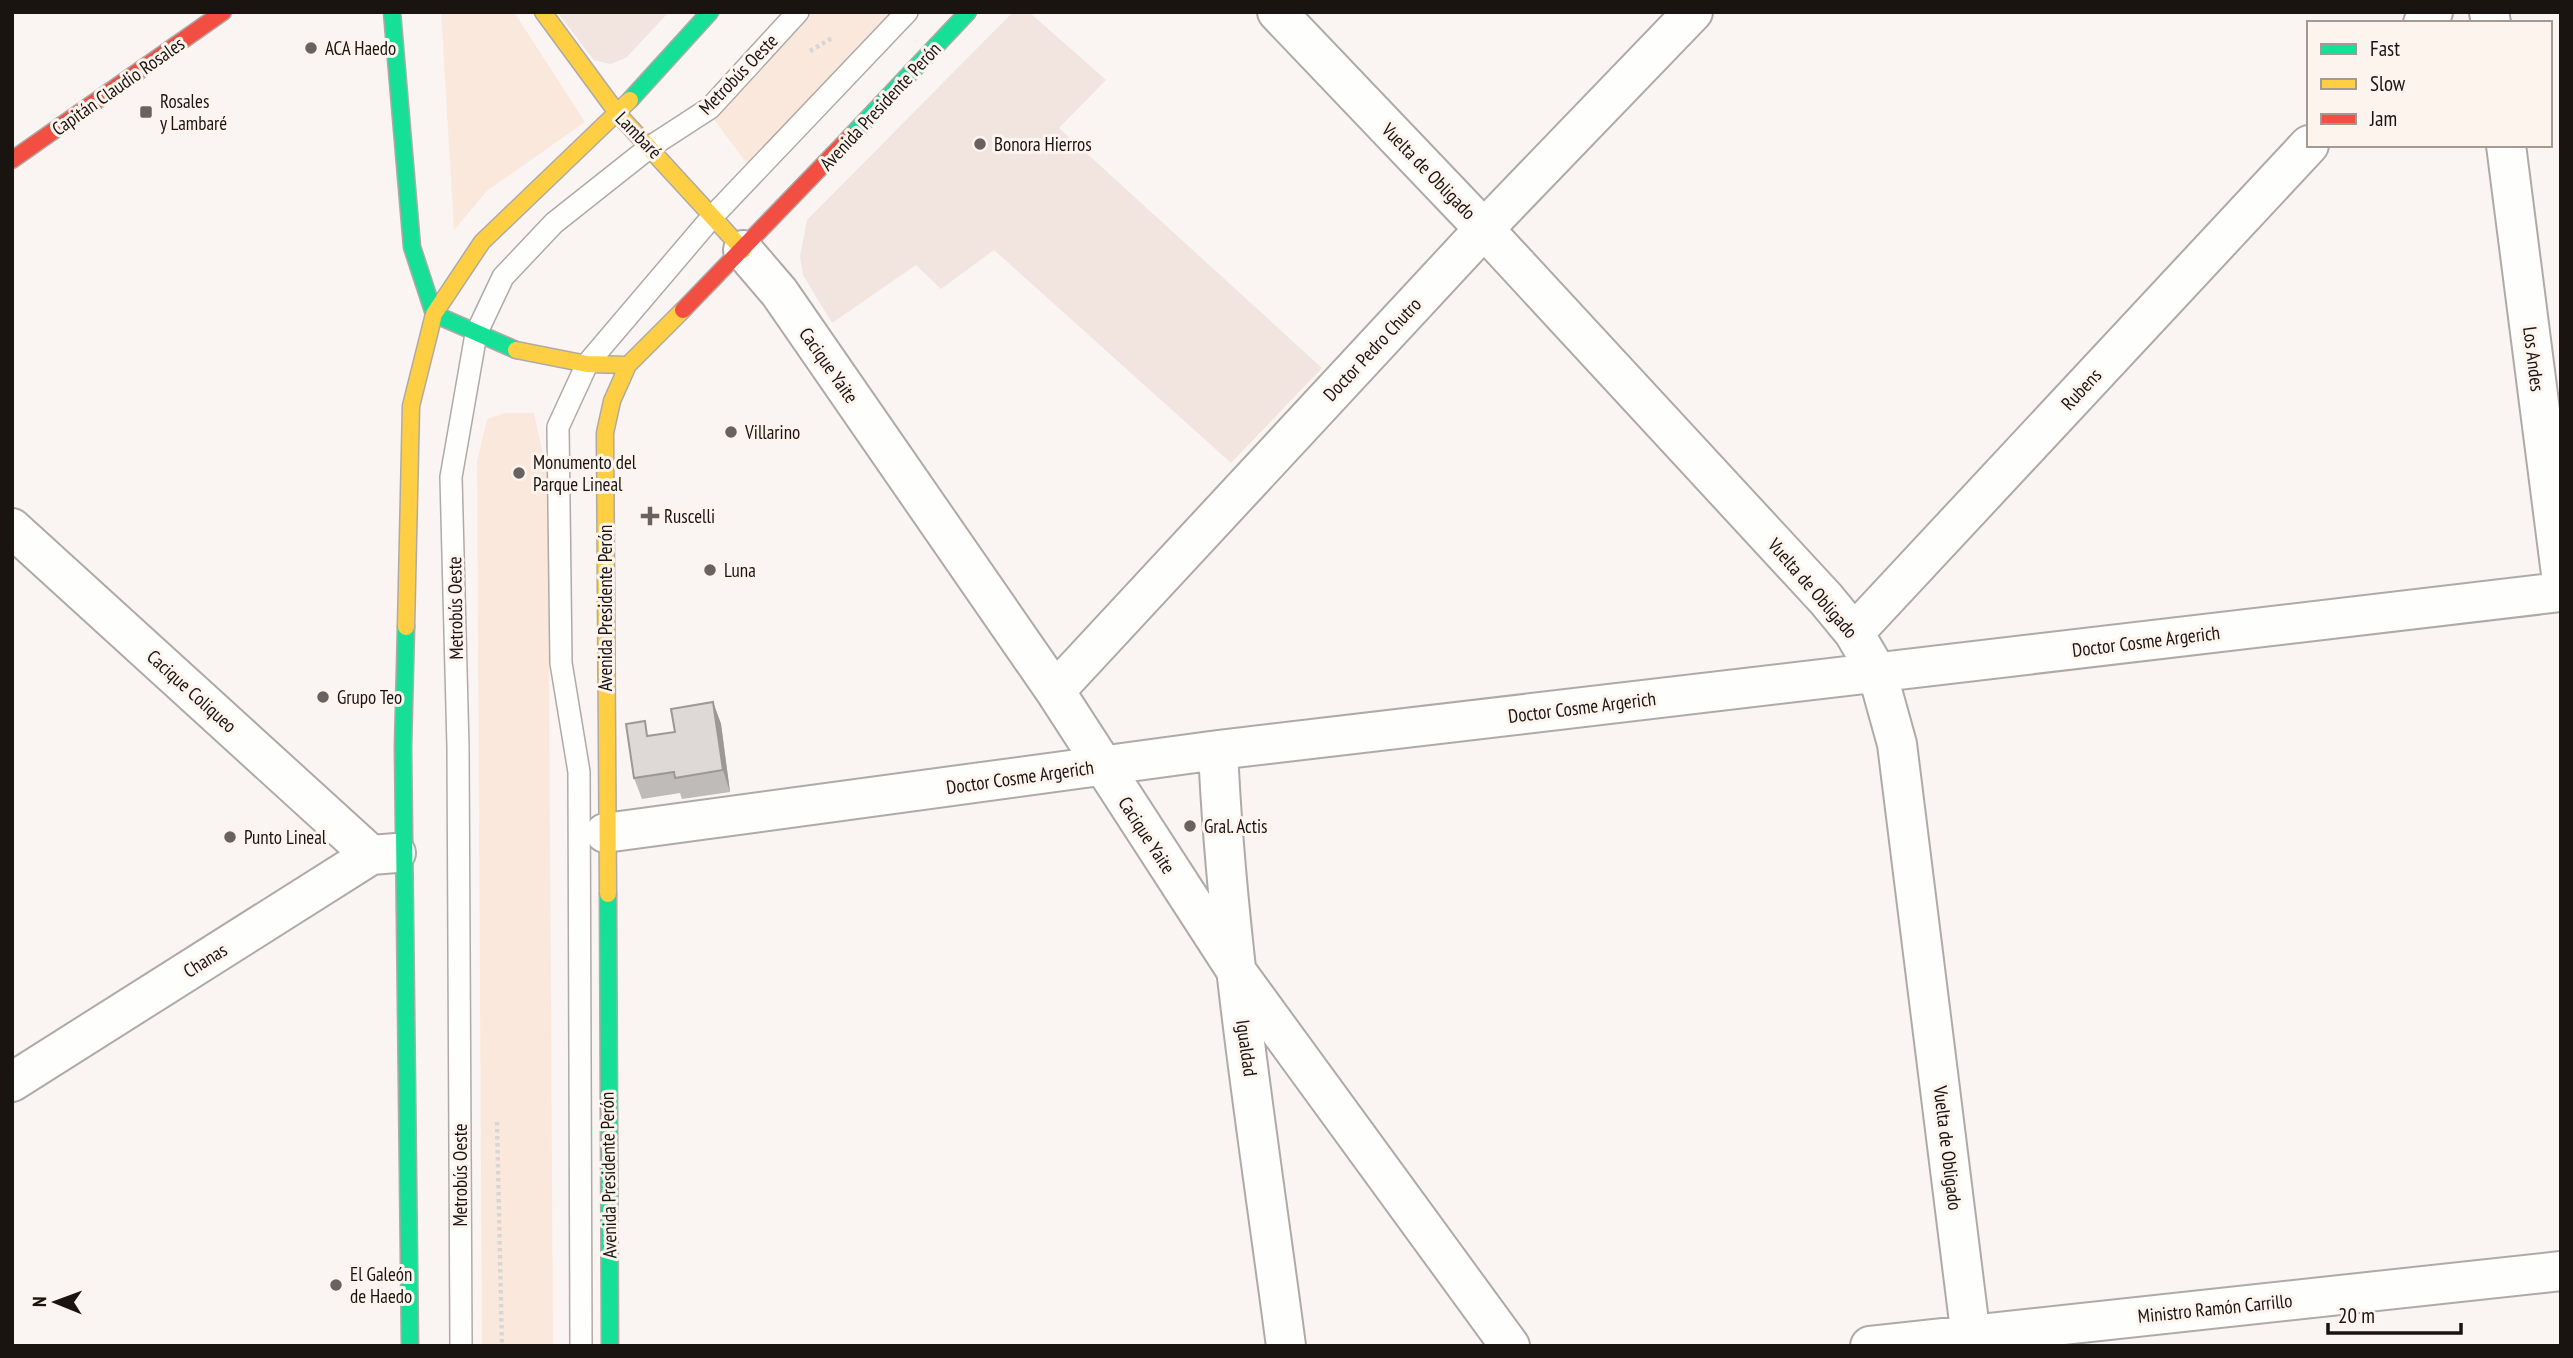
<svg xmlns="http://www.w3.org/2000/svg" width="2573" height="1358" font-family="'PT Sans Narrow',sans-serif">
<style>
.built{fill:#f2e5df}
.green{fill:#fbe8dd}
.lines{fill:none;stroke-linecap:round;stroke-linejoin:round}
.lane-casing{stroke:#afaaa7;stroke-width:24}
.street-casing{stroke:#afaaa7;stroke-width:42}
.fast-casing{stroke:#afaaa7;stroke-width:19}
.slow-casing{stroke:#afaaa7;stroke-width:19}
.jam-casing{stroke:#afaaa7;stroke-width:19}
.path{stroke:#d8d6d5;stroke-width:4.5;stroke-dasharray:3.5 3.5;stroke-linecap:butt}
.lane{stroke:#fefefd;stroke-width:21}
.street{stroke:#fefefd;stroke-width:38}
.fast{stroke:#16e098;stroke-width:16}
.slow{stroke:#ffcf43;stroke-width:16}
.jam{stroke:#f24e42;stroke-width:16}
.wall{fill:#bfbbb8}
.shaded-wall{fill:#9b9896}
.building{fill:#ded9d6;stroke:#9b9896;stroke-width:2}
.poi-dot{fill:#686360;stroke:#fef4ee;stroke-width:2.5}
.labels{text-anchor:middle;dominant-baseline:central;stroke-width:6;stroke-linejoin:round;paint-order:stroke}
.poi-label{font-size:19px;fill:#1a1411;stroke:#fef4ee;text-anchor:start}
.street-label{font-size:19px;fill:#1a1411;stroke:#fef4ee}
</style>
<rect width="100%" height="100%" fill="#faf5f2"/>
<path class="built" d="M557 12H669L626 58 610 64 594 60Z
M1013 12H1029L1106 80 1059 128 1322 368 1231 463 994 250 941 289 916 265 832 323 803 275 800 256 807 220Z"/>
<path class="green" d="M441 12H514L585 122 487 191 454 230Z
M812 12H900L751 169 712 117Z
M505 413H534L548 477 553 1346H482L477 462 487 419Z"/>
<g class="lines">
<g class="lane-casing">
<path id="lane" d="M461 1346 458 747 451 477 476 334 503 277 554 223 650 147 710 108 798 12
M581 1346 579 772 561 663 558 427 587 364 712 217 907 12"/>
</g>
<g class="street-casing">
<path id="street" d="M1277 12 1484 229 1826 599 1854 633 1877 672 1897 744 1972 1346
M2489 12 2491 23
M2423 23 2433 12
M2506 145 2561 574
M743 250 779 292 1055 691 1237 972 1510 1346
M12 528 371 855
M1854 633 2309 145
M1055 691 1484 229 1693 12
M1218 750C1227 949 1260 1148 1286 1346
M605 833 1218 750 2561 592
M12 1082 371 855 396 853
M1870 1346 2561 1271"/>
</g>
<g class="fast-casing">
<path id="fast" d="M392 12 412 247 434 314 516 350
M630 100 710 12
M851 136 968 12
M406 627 403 747 410 1346
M608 894 610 1346"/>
</g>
<g class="slow-casing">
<path id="slow" d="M543 12 618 114 743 250
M516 350 587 364 628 365
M406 627 411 406 434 314 482 242 630 100
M608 894 605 433 612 401 628 365 683 310"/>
</g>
<g class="jam-casing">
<path id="jam" d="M12 160 223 12
M683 310 851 136"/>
</g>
<path class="path" d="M810 51 832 38
M497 1122 502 1346"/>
<use href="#lane" class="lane"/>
<use href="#street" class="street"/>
<use href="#fast" class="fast"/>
<use href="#slow" class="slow"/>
<use href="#jam" class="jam"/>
</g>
<path class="wall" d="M713 702 721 724 730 792 682 799 680 793 642 799 634 778 650 736 675 732Z"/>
<path class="shaded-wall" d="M713 702 721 724 730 792 723 770Z"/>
<path class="building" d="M713 702 723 770 675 778 674 772 634 778 626 724 645 721 647 736 675 732 671 709Z"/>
<g class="poi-dot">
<circle cx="311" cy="48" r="7"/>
<rect x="139" y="105" width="14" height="14" rx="3.5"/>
<circle cx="980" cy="144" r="7"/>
<circle cx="731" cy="432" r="7"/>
<circle cx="519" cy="473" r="7"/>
<path d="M646.5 505.5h7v7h7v7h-7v7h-7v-7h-7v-7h7z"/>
<circle cx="710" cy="570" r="7"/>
<circle cx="323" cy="697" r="7"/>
<circle cx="1190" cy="826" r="7"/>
<circle cx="230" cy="837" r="7"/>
<circle cx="336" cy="1285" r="7"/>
</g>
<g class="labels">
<g class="poi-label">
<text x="325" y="48">ACA Haedo</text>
<text x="160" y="101">Rosales<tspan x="160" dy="22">y Lambaré</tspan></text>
<text x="994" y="144">Bonora Hierros</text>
<text x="745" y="432">Villarino</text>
<text x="533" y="462">Monumento del<tspan x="533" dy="22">Parque Lineal</tspan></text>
<text x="664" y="516">Ruscelli</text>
<text x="724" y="570">Luna</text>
<text x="337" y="697">Grupo Teo</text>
<text x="1204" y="826">Gral. Actis</text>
<text x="244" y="837">Punto Lineal</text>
<text x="350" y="1274">El Galeón<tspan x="350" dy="22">de Haedo</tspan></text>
</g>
<g class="street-label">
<text transform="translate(738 74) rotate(-46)">Metrobús Oeste</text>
<text transform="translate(118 86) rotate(-35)">Capitán Claudio Rosales</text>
<text transform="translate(880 106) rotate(-47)">Avenida Presidente Perón</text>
<text transform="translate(639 135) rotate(46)">Lambaré</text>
<text transform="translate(1429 171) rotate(46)">Vuelta de Obligado</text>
<text transform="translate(1372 349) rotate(-47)">Doctor Pedro Chutro</text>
<text transform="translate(2534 359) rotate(83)">Los Andes</text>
<text transform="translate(829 365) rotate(55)">Cacique Yaite</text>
<text transform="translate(2081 389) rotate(-47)">Rubens</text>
<text transform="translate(1813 588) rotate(49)">Vuelta de Obligado</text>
<text transform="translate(455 608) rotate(-91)">Metrobús Oeste</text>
<text transform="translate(605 608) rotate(-90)">Avenida Presidente Perón</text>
<text transform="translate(2146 641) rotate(-7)">Doctor Cosme Argerich</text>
<text transform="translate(192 691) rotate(42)">Cacique Coliqueo</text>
<text transform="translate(1582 707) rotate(-7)">Doctor Cosme Argerich</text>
<text transform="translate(1020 777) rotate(-8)">Doctor Cosme Argerich</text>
<text transform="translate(1147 835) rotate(57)">Cacique Yaite</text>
<text transform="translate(205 960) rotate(-32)">Chanas</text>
<text transform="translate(1247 1048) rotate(82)">Igualdad</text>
<text transform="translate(1948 1148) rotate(83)">Vuelta de Obligado</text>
<text transform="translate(460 1175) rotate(-90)">Metrobús Oeste</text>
<text transform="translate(608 1175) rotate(-91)">Avenida Presidente Perón</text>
<text transform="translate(2215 1308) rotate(-6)">Ministro Ramón Carrillo</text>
</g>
</g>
<rect width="2573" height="1358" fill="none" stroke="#1a1411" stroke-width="28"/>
<rect x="2307" y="21" width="245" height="126" fill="#fef4ee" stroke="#a39a96" stroke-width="2"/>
<rect x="2321" y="44" width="35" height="10" fill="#16e098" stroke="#a39a96" stroke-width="2"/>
<text x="2370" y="56" font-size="21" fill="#1a1411">Fast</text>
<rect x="2321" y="79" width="35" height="10" fill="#ffcf43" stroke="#a39a96" stroke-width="2"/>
<text x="2370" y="91" font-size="21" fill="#1a1411">Slow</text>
<rect x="2321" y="114" width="35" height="10" fill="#f24e42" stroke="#a39a96" stroke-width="2"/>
<text x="2370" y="126" font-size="21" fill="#1a1411">Jam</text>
<g transform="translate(56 1302) rotate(271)" stroke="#fef4ee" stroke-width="5" paint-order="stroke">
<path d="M0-5L12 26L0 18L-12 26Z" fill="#1a1411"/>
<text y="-10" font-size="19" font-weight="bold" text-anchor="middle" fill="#1a1411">N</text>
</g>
<path d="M2328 1323v10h133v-10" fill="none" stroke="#1a1411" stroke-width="3.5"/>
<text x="2338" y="1323" font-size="21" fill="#1a1411" stroke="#fef4ee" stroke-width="5" paint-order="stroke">20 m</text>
</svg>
